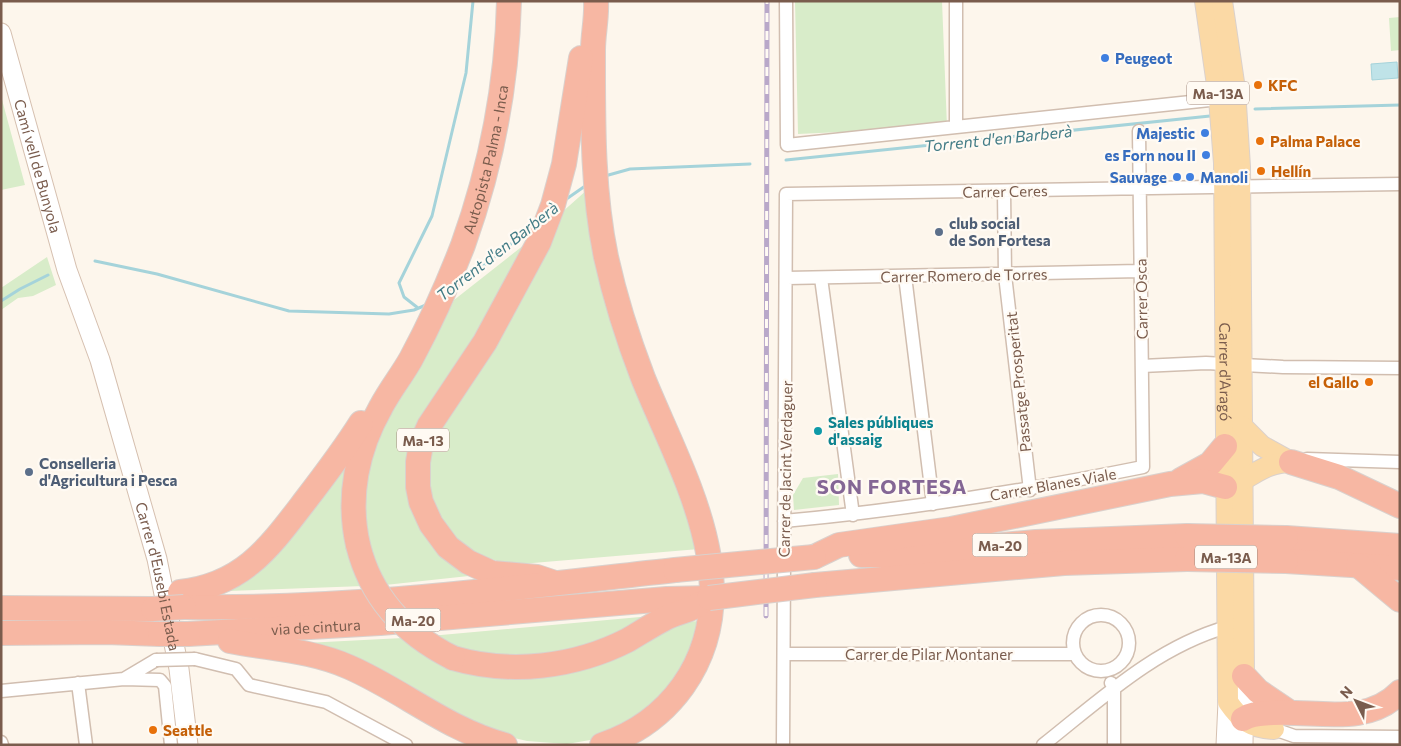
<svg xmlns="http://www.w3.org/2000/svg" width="1401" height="746" font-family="Commissioner,sans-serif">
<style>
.green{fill:#d8ecc9}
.water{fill:#bfe3e8;stroke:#a5d3da}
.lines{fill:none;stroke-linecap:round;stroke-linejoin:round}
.stream{stroke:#a5d3da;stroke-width:3}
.street-casing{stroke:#d1beb0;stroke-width:15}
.secondary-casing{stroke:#d6c0b0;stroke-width:21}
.primary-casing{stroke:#dad1cd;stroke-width:22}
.highway-casing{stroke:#dad1cd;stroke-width:26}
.street{stroke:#fff;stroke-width:12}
.secondary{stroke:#fff;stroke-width:19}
.primary{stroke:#fbd9a5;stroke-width:20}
.highway{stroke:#f7b7a3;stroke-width:24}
.rail-casing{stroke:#b9a8c9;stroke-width:5}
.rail{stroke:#fffaf3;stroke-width:3;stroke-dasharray:9;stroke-linecap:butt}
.street-bridge-casing{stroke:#d1beb0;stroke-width:15;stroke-linecap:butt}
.highway-bridge-casing{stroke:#dad1cd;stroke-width:26;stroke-linecap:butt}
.street-bridge{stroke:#fff;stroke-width:12}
.highway-bridge{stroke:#f7b7a3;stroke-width:24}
.shop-dot{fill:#3f7fe0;stroke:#fffaf3;stroke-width:2}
.food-dot{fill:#e8710a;stroke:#fffaf3;stroke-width:2}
.service-dot{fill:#5c6f8a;stroke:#fffaf3;stroke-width:2}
.culture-dot{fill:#0f9aa8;stroke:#fffaf3;stroke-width:2}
.labels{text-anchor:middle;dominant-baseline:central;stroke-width:4.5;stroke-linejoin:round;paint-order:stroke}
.shield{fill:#fffaf3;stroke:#a28b7f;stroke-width:1}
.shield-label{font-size:14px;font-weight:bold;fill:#7a5c4d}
.shop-label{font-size:15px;font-weight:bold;fill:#366cbe;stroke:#fffaf3;text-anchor:end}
.food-label{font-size:15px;font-weight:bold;fill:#c56008;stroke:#fffaf3;text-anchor:start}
.street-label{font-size:15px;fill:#7a5c4d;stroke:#fffaf3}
.service-label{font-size:15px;font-weight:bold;fill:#4e5e75;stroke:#fffaf3;text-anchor:start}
.culture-label{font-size:15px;font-weight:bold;fill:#0d838f;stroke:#fffaf3;text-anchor:start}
.water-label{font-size:16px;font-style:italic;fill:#437c86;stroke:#fffaf3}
.district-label{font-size:20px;font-weight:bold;letter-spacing:1px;fill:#846695;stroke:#fffaf3}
</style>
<rect width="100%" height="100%" fill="#fdf6ec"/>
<path class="green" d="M795 1H942L947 127 798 134Z
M1400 17V50L1391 51 1389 18Z
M1 96 25 185 1 190Z
M588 189 699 549 509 565 474 553 460 543 440 520 429 489 428 471 433 440 503 334 546 249 560 214Z
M529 241 410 477 478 575 385 585 365 538 363 486 379 430 439 331 454 300Z
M47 257 56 285 33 296 18 298 1 310V288Z
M348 460 364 586 228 591Z
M838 474 839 505 794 510 793 495 803 478Z
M651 616 652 620 573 653 484 658 430 636Z
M702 621 693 655 649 711 596 739 567 744 527 741 510 737 476 722 473 725 305 643 403 638 477 675 677 622Z"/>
<path class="water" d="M1397 62 1398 78 1372 80 1371 64Z"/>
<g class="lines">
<path class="stream" d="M1255 109 1400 105
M786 160 1210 116
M605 176 630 169 750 164
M565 200 588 184
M95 261 157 274 289 311 389 314 414 310 426 305
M457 286 533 227
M1 301 20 289 48 275
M418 308 404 297 399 283 432 216 466 73 473 1"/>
<g class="street-casing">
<path id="street" d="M786 1 787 145 1219 99
M956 126V1
M1004 191 1005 275 1030 490
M905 276 933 504
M787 278 1140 271
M821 278 853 515
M1142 366 1206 363 1283 367 1400 368
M1307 459 1400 462
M784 521C905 510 1024 491 1143 467L1139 131
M1073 643a28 28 0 1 1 56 0a28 28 0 1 1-56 0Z
M784 654H1075
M195 659 236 669 249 685 326 702 406 745
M124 679 156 660
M78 683 86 745
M1111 683 1114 688V745
M1 691 124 679 160 680 165 686 171 745
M1274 729 1294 736 1400 737
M1 742 2 745
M783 745 786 194 1400 184
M1043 745C1100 700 1156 647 1227 627"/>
</g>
<g class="secondary-casing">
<g id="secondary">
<path id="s1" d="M1 33 67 270 100 360 157 559 179 669 188 745"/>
<path d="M1226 745 1228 702"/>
<path d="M1243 745 1244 676"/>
</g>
</g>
<g class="primary-casing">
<g id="primary">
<path id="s2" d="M1205 1 1219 99 1224 163 1228 702C1241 721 1251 728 1274 729"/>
<path d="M1222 1 1235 89 1240 167 1244 676"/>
<path d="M1242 426 1262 446 1291 462"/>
<path d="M1234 484C1258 474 1263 463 1291 462"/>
</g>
</g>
<g class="highway-casing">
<g id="highway">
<path d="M596 1C597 18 593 34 593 50 593 119 592 190 606 257 615 298 628 339 643 378 681 472 752 588 683 686 663 714 635 734 602 745"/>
<path d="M1291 462 1339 477 1400 506"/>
<path d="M1181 480 1210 464 1225 446"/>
<path d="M1286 538 1400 546"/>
<path id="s3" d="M358 545C347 497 357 449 381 407 390 390 402 375 411 359 431 322 448 284 463 245 491 167 507 85 509 1"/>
<path d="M861 555H895L1036 542 1187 536"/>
<path d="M814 557 839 545 951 529 1170 484 1203 481 1225 487"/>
<path d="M1286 561 1400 568"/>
<path d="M1358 565 1400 600"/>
<path d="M555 583 537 577 492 573 468 562 448 547 431 524 421 502 418 487V462L421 444 429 426 485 342 539 242 553 205 564 164 581 58"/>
<path d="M815 585 1064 563 1187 559"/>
<path d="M180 592C243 585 269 548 305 501 325 475 344 450 361 423"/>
<path d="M184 607C349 610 512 588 675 570"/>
<path d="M1 608 153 609"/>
<path d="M1 633 106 632 160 634"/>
<path id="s4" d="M188 634 380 623 667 599 709 598"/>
<path d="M230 641C270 649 311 650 349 667 402 690 448 730 505 745"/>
<path d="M453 658C511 675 575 667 628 640 640 633 652 625 664 619 676 612 688 612 699 604"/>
<path d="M1244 676 1258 691 1289 712"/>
<path d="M1243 719C1252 713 1261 714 1272 713 1316 710 1366 727 1400 692"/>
</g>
</g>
<use href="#street" class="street"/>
<use href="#secondary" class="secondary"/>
<use href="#primary" class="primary"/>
<use href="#highway" class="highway"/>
<g class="rail-casing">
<path id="rail" d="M766 616 767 1"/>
</g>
<use href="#rail" class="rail"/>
<g class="street-bridge-casing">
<path id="street-bridge" d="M156 660 195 659"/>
</g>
<g class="highway-bridge-casing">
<path id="highway-bridge" d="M1187 536 1286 538
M358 545C371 598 405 634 453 658
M1187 559 1286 561
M675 570 814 557
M709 598 815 585
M153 609 184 607
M160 634H188"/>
</g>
<use href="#street-bridge" class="street-bridge"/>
<use href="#highway-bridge" class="highway-bridge"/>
</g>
<g class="shop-dot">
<circle cx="1105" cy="58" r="5"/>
<circle cx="1205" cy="133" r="5"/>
<circle cx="1206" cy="155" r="5"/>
<circle cx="1177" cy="177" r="5"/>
<circle cx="1190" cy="177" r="5"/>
</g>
<g class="food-dot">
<circle cx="1258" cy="85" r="5"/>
<circle cx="1260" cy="141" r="5"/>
<circle cx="1261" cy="171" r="5"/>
<circle cx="1369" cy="382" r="5"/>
<circle cx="153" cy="730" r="5"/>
</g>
<g class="service-dot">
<circle cx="939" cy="232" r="5"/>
<circle cx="29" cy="472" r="5"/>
</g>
<circle class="culture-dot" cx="818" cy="431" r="5"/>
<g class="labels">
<g class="shield">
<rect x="1187" y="81.5" width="62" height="23" rx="4"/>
<rect x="397" y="428.5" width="52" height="23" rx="4"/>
<rect x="972.5" y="533.5" width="55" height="23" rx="4"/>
<rect x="1195" y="545.5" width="62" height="23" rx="4"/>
<rect x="385.5" y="608.5" width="55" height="23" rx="4"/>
</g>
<g class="shield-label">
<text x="1218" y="93">Ma-13A</text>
<text x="423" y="440">Ma-13</text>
<text x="1000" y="545">Ma-20</text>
<text x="1226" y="557">Ma-13A</text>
<text x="413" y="620">Ma-20</text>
</g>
<g class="shop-label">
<text x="1115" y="58" text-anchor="start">Peugeot</text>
<text x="1195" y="133">Majestic</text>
<text x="1196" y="155">es Forn nou II</text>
<text x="1167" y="177">Sauvage</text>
<text x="1200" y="177" text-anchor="start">Manoli</text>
</g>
<g class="food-label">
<text x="1268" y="85">KFC</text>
<text x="1270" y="141">Palma Palace</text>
<text x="1271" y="171">Hellín</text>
<text x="1359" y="382" text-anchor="end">el Gallo</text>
<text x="163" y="730">Seattle</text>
</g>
<g class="street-label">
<text stroke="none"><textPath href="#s3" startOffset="414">Autopista Palma - Inca</textPath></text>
<text stroke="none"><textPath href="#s1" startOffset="138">Camí vell de Bunyola</textPath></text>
<text transform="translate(1005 191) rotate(-1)">Carrer Ceres</text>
<text transform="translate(964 275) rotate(-1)">Carrer Romero de Torres</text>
<text transform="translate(1141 299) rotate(-91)">Carrer Osca</text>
<text stroke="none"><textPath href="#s2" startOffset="372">Carrer d'Aragó</textPath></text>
<text transform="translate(1018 382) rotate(-96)">Passatge Prosperitat</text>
<text transform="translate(785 469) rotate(-89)">Carrer de Jacint Verdaguer</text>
<text transform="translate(1053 484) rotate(-10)">Carrer Blanes Viale</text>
<text stroke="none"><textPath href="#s1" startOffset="566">Carrer d'Eusebi Estada</textPath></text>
<text stroke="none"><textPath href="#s4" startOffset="128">via de cintura</textPath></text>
<text x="929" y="654">Carrer de Pilar Montaner</text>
</g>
<g class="service-label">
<text x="949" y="223">club social<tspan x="949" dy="17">de Son Fortesa</tspan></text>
<text x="39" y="463">Conselleria<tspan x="39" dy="17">d'Agricultura i Pesca</tspan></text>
</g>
<g class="culture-label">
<text x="828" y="422">Sales públiques<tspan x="828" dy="17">d'assaig</tspan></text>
</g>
<g class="water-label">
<text transform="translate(998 138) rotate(-6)">Torrent d'en Barberà</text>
<text transform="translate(497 251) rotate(-38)">Torrent d'en Barberà</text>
</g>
<g class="district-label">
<text x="892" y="486">SON FORTESA</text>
</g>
</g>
<rect width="1401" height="746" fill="none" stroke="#7a5c4d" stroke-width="5"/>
<g transform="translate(1356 701) rotate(312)" stroke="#fffaf3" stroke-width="4" paint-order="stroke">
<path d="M0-4L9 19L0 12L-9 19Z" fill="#7a5c4d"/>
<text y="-8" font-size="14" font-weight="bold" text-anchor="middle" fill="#7a5c4d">N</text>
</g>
</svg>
